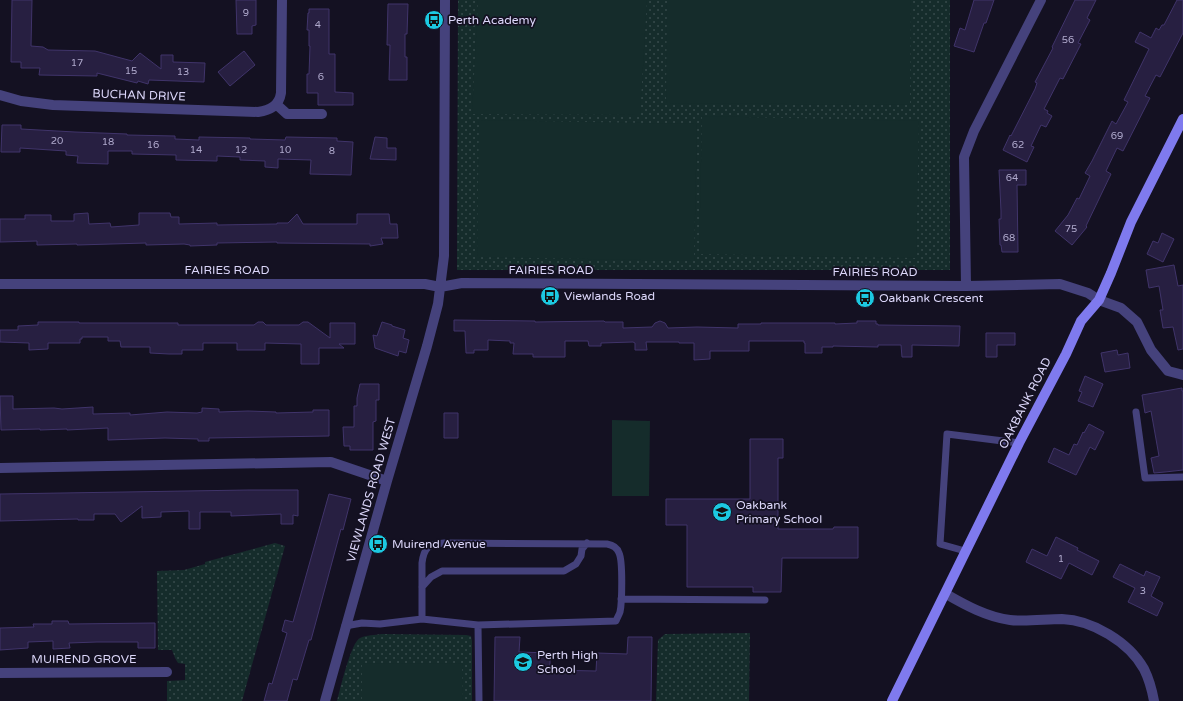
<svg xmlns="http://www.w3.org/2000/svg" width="1183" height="701" font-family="'Varela Round',sans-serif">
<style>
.green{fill:url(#green-dots)}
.pitch{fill:#152c2b}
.building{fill:#271f41;stroke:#40346a}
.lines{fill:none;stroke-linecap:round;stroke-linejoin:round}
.lane{stroke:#45427c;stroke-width:7}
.street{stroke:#45427c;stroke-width:10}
.secondary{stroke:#7f7aee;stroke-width:10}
.labels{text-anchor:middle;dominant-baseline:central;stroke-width:3.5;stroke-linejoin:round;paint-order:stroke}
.number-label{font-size:10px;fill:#afa9cc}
.poi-label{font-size:12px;fill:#dcd7fa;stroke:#141122;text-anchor:start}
.street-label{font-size:12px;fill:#dcd7fa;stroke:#141122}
</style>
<defs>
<pattern id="green-dots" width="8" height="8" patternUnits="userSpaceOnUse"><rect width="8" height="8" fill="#152c2b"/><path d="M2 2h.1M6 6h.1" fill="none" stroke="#364a4b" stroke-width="1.8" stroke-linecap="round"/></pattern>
</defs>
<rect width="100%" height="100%" fill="#141122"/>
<path class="green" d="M458 0H950V270H457Z
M275 543 285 546 242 701H167V681L185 680V664L178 663 175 658 172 650H158L157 571 184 570 205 564V562Z
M750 633 749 701H656L658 640 665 634Z
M382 634 466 635 471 636 472 641V701H337C340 690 351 642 360 638 366 635 375 635 382 634Z"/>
<path class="pitch" d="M478 0H647L640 115 472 114Z
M667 0H911L910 105 666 103Z
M702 116 919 121 916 258 699 254Z
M479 120 697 124 694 261 477 257Z
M612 420 650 421 649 496H612Z
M462 663 463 701H362V664Z"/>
<path class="building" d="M12 0H32L31 46 43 47 48 50 95 51 132 61 140 53 161 69V55H173V62L205 63 204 82 149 80 148 84 138 81 137 83 97 73V76L39 75 40 68H21V62H11Z
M236 0H256V25L252 26V34H237Z
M974 0H994L986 23H984L974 52 954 46 960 28 965 30Z
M1075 0H1096L1087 18 1090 20 1078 43 1081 44 1063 79 1060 78 1044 109 1048 111 1047 113 1052 116 1046 127 1041 125 1031 146 1034 147 1027 162 1003 150 1010 135 1011 136 1035 89 1037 83 1035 82 1053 48 1052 47Z
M1177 0H1183V33L1160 77 1156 75 1145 96 1150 98 1123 151 1117 148 1106 171 1111 174 1086 226 1087 227 1072 245 1055 231 1068 215 1077 198 1079 199 1090 176 1085 173 1092 161 1112 121 1116 124 1128 102 1124 100 1149 49 1135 42 1140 32 1151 38 1156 28 1159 30 1162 25H1164Z
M388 4H408L407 34H405V57H407V80H389L390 45H387Z
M309 9H329V54H335V92L353 93V105H318V93H307V74H309L310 46H309V30H307L308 13H309Z
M244 51 255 65 230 86 218 72Z
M2 125H21V129L75 132 127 134V135L175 136V139L199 140V137L250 138V139L285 140 286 137 337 138V141L353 142 351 175 310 174 311 160 278 159V168L265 167V161L240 160V157L217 156V161L176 160V155L132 154V151H108V164L77 163 78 156 66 155V151L20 148V152H1Z
M375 137 387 138V148H396V160L370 159Z
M999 170H1026V185H1017L1018 252H1002L1001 245H1000L999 219H1001V211Z
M88 213 89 224 110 223 111 227 139 225V213H170L171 217H179V224L217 223V225L277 224V223H288L297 214 303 224H357V214H389L390 224H397L398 238H381L383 244 370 246V244L277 243V242L217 243V245L190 246V245L184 244 146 245V243L77 245V244L37 245V241L0 242V219H25V215H51V221H74V214Z
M1162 233 1174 239 1163 262 1147 254 1153 241 1158 243Z
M1174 265 1178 286 1183 285V349L1178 350 1173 327 1163 328 1160 310H1163L1159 286 1149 288 1146 270Z
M454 320 535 321V322L604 321 605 322H623V328L652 327 655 323 660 321 665 323 668 328 697 327 738 328V324H761V323H835V324L857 323V321H876V324H878V325L960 326 959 346 912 345V357H902L901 345H878V347L833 346V347H822V353H805V343H804V341H749V351H710V359L694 360V343H679V342H646L647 350H635V343L633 342 601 343V346H589L588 341H565V357H533V354H513L514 343H510V341L488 340V350H474V353H466L465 331H454Z
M38 322H79V323H178V325H254L258 322H263L266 325H299L303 322H308L330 338V323H355V344H339L344 348H319V364H301V344L265 343V350H237V343H203V350H182V354H169L150 353V347H121L120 341H108V337H82V339H80V343H48V349L29 350V343L0 342V330H18V326L38 325Z
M382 322 392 325V326L405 330 403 338 409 340 406 353 399 351 398 356 375 348 373 335 377 336Z
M986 333H1015V345H997V357H986Z
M1117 350 1118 355 1128 353 1130 368 1105 372 1101 353Z
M1085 376 1103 384 1093 407 1078 401 1082 392 1079 391Z
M360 384H379V400H376V421L373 422V450H350V446H344L343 427H354V406H357V398Z
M1182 388V391H1183V470L1165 472 1154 473 1151 458 1159 456 1151 411 1145 413 1142 395Z
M0 396H13V409L54 408 62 409 93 407V414L130 413V415L167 412 197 413 202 412V408L219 409V412L248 411 276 412V413L313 412V410H329V436L209 438V441H198V439L165 438 108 440V428L67 430V429L40 430V429L1 430Z
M444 413H458V438H444Z
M1089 424 1104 432 1095 450 1090 447 1076 475 1048 462 1054 448 1069 455 1074 444 1077 445 1083 432 1084 433Z
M750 439H783V458H778V529H833L834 527H858V558H782L781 592H753V587H687V525H666V499H750Z
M248 490H298V516L293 515V524H281V514L231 516V512H200V529H189V511L161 512V517L142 518V506L121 522 115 514H94V520H78V519L0 521V494Z
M329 494 351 499 343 530 341 529 311 640H309L297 680 293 679 287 701H264L269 683 272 684 287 633 282 631 285 620 293 622Z
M1056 537 1078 548 1077 550 1099 561 1092 575 1069 563 1061 579 1026 562 1032 549 1047 556Z
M1120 564 1144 576 1146 571 1160 577 1151 596 1163 603 1157 616 1128 602 1135 588 1113 577Z
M52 621H68L69 624 155 623V648H138V642H97L69 643 70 648 53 649V641L28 642V648L0 650V628L34 627 33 624H52Z
M495 637H520L519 652 550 653V670L596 671 597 653 627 654 628 637H652L651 701H494Z"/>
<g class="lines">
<path class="lane" d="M1136 412 1145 478 1183 477
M965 551 940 544 947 434 1019 443
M422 587 431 577 442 571H564L576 564 581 556 582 549 587 543
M621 599 765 600
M478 625 479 701
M345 626 362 623 380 624 422 619 478 625 616 621C617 618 619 615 620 612 622 603 623 561 619 553 617 547 613 545 607 544L444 543C429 544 424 547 422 563V619"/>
<path class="street" d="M0 95 21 101 53 105 258 112C270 110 279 106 281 93L282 0
M276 104 287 114H322
M0 284H425L440 287 462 283 966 286 1060 284 1088 293 1099 300 1121 308 1137 322 1151 350 1168 371 1183 375
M966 286 964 157 974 131 1041 0
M0 468 331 462 387 481
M946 594C965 605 987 617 1010 620 1025 622 1046 619 1062 619 1092 620 1129 642 1144 669 1149 679 1152 690 1154 701
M0 673 167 672
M325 701 387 481 427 346 438 304 444 256 445 0"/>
<path class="secondary" d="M892 701 1019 443 1066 354 1081 321 1099 300 1111 273 1131 222 1183 119"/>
</g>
<defs>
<g id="bus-disc" transform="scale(1)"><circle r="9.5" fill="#1cc9e1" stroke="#141122"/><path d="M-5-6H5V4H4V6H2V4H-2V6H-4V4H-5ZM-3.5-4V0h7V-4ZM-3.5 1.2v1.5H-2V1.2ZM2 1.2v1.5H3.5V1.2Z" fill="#111"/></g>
<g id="school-disc" transform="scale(1)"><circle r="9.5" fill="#1cc9e1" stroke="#141122"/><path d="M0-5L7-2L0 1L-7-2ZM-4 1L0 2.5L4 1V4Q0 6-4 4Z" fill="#111"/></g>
</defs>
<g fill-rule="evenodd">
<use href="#bus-disc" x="434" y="20"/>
<use href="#bus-disc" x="550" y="296"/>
<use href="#bus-disc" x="865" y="298"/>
<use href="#school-disc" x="722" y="512"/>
<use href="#bus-disc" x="378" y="544"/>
<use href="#school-disc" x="523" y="662"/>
</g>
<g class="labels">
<g class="number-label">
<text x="246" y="13">9</text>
<text x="318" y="25">4</text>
<text x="1068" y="40">56</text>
<text x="77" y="63">17</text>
<text x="131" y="71">15</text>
<text x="183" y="72">13</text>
<text x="321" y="77">6</text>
<text x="1117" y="136">69</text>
<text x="57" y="141">20</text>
<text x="108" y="142">18</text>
<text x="153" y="145">16</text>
<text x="1018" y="145">62</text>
<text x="196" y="150">14</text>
<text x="241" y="150">12</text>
<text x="285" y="150">10</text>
<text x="332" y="151">8</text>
<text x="1012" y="178">64</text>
<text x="1071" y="229">75</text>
<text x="1009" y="238">68</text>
<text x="1061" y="559">1</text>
<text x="1143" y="591">3</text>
</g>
<g class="poi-label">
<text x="448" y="20">Perth Academy</text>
<text x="564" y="296">Viewlands Road</text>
<text x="879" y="298">Oakbank Crescent</text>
<text x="736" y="505">Oakbank<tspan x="736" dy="14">Primary School</tspan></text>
<text x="392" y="544">Muirend Avenue</text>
<text x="537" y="655">Perth High<tspan x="537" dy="14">School</tspan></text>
</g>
<g class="street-label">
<text transform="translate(139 95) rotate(2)">BUCHAN DRIVE</text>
<text x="227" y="270">FAIRIES ROAD</text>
<text x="551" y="270">FAIRIES ROAD</text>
<text x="875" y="272">FAIRIES ROAD</text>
<text transform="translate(1025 403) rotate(-63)">OAKBANK ROAD</text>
<text transform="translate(371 490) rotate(-74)">VIEWLANDS ROAD WEST</text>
<text x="84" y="659">MUIREND GROVE</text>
</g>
</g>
</svg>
